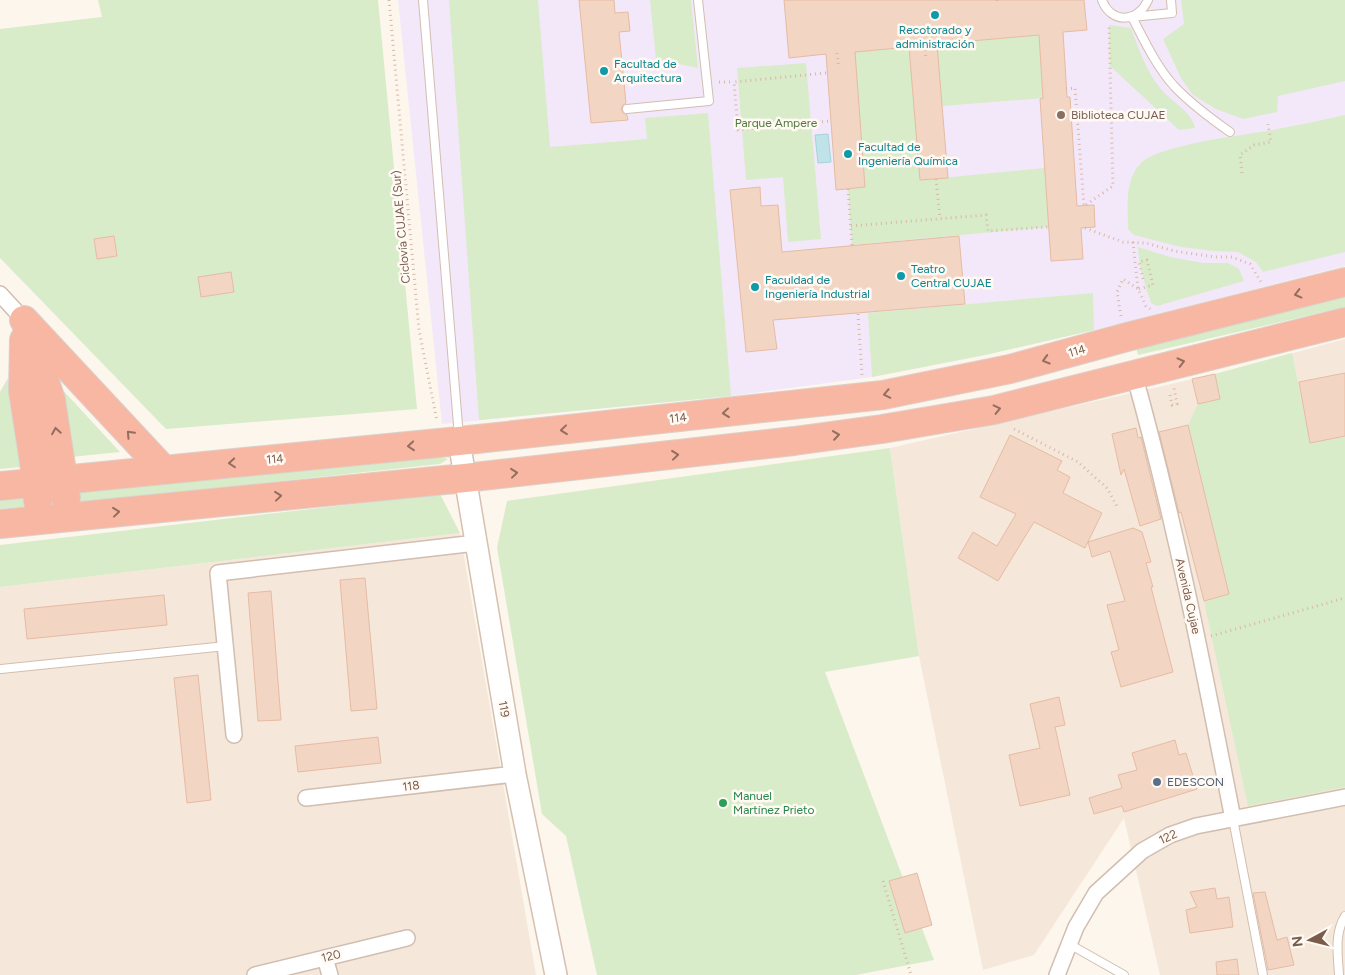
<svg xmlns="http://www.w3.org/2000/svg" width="1345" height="975" font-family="Figtree,sans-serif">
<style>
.residential{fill:#f5e8da}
.education{fill:#f3e8fa}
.green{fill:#d8ecc9}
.water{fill:#bfe3e8;stroke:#a5d3da}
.building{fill:#f3d5c3;stroke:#e6bba3}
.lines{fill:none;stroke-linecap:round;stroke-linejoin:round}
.lane-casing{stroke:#d1beb0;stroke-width:10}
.street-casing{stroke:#d1beb0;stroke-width:18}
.secondary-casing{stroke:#d6c0b0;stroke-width:24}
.highway-casing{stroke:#dad1cd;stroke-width:30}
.path{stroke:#d9b8a5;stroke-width:3;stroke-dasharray:1 4;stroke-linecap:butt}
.lane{stroke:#fff;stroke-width:8}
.street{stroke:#fff;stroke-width:15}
.secondary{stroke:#fff;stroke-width:21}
.highway{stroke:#f7b7a3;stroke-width:28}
.oneway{stroke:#936e5e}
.culture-dot{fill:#0f9aa8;stroke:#fffaf3;stroke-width:2}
.education-dot{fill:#8d6e63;stroke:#fffaf3;stroke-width:2}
.service-dot{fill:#5c6f8a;stroke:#fffaf3;stroke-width:2}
.leisure-dot{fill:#2e9e5b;stroke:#fffaf3;stroke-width:2}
.labels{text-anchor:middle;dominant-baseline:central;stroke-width:5;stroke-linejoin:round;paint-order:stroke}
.culture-label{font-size:12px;fill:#0d838f;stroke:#fffaf3;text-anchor:start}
.education-label{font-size:12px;fill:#785e54;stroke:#fffaf3;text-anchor:start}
.park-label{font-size:12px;fill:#537a41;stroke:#fffaf3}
.street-label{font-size:12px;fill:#7a5c4d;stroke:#fffaf3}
.service-label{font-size:12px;fill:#4e5e75;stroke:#fffaf3;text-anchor:start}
.leisure-label{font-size:12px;fill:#27864d;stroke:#fffaf3;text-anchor:start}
</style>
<rect width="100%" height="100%" fill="#fdf6ec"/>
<path class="residential" d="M1345 339V975H1160L1124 818 1034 955 983 970 919 656 890 448 1215 374Z
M460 533 536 975H0V587Z"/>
<path class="education" d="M398 0H1345V266L1094 330 985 355 872 377 731 396 442 424Z"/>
<path class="green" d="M98 0H378L417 409 166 429 0 258V29L102 17Z
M449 0H538L550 147 647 139 645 118 708 113 731 396 479 420Z
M650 0H691L698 68 656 59Z
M1181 0H1345V81L1278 96 1277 112 1243 119 1216 109 1193 95 1181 78 1163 39 1184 24Z
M1109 25 1131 28C1139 50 1146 70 1160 88 1171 102 1192 111 1195 128L1179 130 1110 66Z
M1039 35 1043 98 942 106 936 44Z
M909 47 921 180 1045 168 1049 227 852 245 848 189 865 187 854 52Z
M806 63 821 239 788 242 783 177 746 180 737 68Z
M1345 115V252L1263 272 1256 262 1238 252 1214 251 1181 247 1134 235 1128 229C1128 208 1124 180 1141 163 1160 144 1247 135 1277 129 1300 125 1322 120 1345 115Z
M1138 247 1170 257 1203 263H1228L1239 269 1244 281 1157 306 1151 303C1145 284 1139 267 1138 247Z
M1093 293 1094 330 985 355 872 377 868 313Z
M1345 297V307L1138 355 1136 347Z
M1292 353 1310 442 1345 436V787L1248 806 1204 601 1229 594 1188 425 1198 404 1220 399 1215 374Z
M8 378 20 467 0 469V392Z
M60 387 120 452 71 457Z
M890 448 919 656 825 672 934 960 856 975H597L566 836 542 814 497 548 507 501Z
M436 456 448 459 440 464 150 495 0 509V499Z
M440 494 460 533 0 587V545Z"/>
<path class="water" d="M828 134 831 162 818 163 815 135Z"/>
<path class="building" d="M579 0H614L615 13 628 12 630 31 619 32 626 103 623 105 621 109 623 113 627 115 628 120 591 123Z
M784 0H1084L1087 30 1063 32 1067 97H1070L1077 206 1094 205 1095 227 1081 228 1083 259 1051 261 1040 99 1043 98 1039 35 937 44 948 178 920 180 909 47 855 52 865 187 836 190 826 54 789 58Z
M760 187 761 206 778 205 782 252 959 236 965 304 773 320 777 349 746 352 730 190Z
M114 236 117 256 97 259 94 239Z
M231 272 234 292 201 297 198 277Z
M1345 373V436L1310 443 1299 382Z
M1215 374 1220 399 1198 404 1192 379Z
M1188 425 1229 594 1204 601 1181 512 1179 513 1159 432Z
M1136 428 1138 438 1141 437 1161 519 1140 526 1124 469 1121 475 1112 434Z
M1010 435 1062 461 1057 470 1070 477 1063 493 1102 513 1085 548 1034 522 998 581 958 558 973 532 997 546 1016 514 980 497Z
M1133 528 1142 532 1151 562 1146 563 1153 587H1151L1173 672 1121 687 1111 652 1119 650 1107 605 1125 601 1110 551 1092 557 1088 542Z
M365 578 377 709 351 711 340 580Z
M271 591 281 720 258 721 248 593Z
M164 595 167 625 27 639 24 609Z
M198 675 211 800 187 803 174 678Z
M1059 697 1065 725 1055 727 1070 795 1020 806 1009 755 1040 748 1030 704Z
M378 737 381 763 298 772 295 746Z
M1175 740 1179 755 1186 753 1197 789 1124 812 1122 806 1094 814 1089 798 1122 788 1118 775 1137 770 1132 753Z
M917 873 932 925 905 933 889 881Z
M1215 888 1217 899 1229 897 1233 927 1190 933 1186 910 1197 907 1190 892Z
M1265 892 1277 940 1287 937 1294 965 1268 970 1253 893Z
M1237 959 1239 975H1217L1216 962Z"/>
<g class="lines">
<g class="lane-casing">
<path id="lane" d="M423 0 459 437
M1102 0C1111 24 1138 23 1148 0
M1171 0 1172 13 1132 17C1144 40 1156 66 1174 86 1191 104 1210 118 1230 132
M627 109 709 101 698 0
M1 669 226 646
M1233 819 1263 975
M1069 944 1124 975
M1339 975C1338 955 1334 934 1345 916"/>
</g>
<g class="street-casing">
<path id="street" d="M0 294 24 320
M1134 374C1175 520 1204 670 1233 819
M234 735 218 573 476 543
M306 798 515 774
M325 958 330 975
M255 975 407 938
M1057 975 1076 927 1096 893 1142 851 1170 835 1196 826 1345 797"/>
</g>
<g class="secondary-casing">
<path id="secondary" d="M459 441 515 774 556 975"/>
</g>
<g class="highway-casing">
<path id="highway" d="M24 320 163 469
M27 328 51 400 66 498
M24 340 23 391 34 462 38 501
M0 486 459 441 883 395 1010 369 1127 337 1345 282
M0 524 465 478 794 441 882 429 994 410 1345 322"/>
</g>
<path class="path" d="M389 0 419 330 437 421
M997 0V4
M925 45 926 60
M837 53 839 68
M826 73 734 82 738 130 830 121
M719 82H734
M1066 89 1075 88 1084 206 1113 186 1109 26
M1242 173 1240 155 1254 145 1271 142 1268 124
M936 179 940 219
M848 189 852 245
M851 226 986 215 988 231 1049 227
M1085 228 1123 242 1146 243 1174 251 1215 257H1232L1250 264 1261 282
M1133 242 1138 289
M1143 279 1139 262 1147 260 1153 285 1138 289 1146 306 1150 309
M858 314 862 375
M1121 316 1117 292 1123 279 1138 289
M1170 395 1172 405 1177 404 1174 388
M1014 429 1078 462 1108 489 1117 507
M1211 636 1345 598
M883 881 911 975"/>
<use href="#lane" class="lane"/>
<use href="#street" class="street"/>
<use href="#secondary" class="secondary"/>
<use href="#highway" class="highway"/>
</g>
<defs><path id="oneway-chevron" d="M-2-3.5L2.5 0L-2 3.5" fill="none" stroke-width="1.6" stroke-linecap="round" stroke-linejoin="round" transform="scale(1.25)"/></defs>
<g class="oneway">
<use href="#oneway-chevron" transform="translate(1298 294) rotate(166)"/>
<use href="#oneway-chevron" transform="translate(1046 360) rotate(164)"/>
<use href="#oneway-chevron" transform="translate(1181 362) rotate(-14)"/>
<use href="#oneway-chevron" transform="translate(887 394) rotate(169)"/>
<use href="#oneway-chevron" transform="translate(997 409) rotate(-13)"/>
<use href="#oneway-chevron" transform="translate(726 413) rotate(174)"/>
<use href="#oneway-chevron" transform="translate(564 430) rotate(174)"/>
<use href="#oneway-chevron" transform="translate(56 431) rotate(-99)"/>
<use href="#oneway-chevron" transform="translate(130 434) rotate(-133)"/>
<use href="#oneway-chevron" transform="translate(836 435) rotate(-8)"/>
<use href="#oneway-chevron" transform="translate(411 446) rotate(175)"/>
<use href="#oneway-chevron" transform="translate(675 455) rotate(-6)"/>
<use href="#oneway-chevron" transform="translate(232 463) rotate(175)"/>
<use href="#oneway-chevron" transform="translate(514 473) rotate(-6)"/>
<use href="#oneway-chevron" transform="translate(278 496) rotate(-6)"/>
<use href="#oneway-chevron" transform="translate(116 512) rotate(-6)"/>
</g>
<g class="culture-dot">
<circle cx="935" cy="15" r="5"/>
<circle cx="604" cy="71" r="5"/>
<circle cx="848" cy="154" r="5"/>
<circle cx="901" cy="276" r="5"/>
<circle cx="755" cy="287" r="5"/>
</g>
<circle class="education-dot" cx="1061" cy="115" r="5"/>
<circle class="service-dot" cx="1157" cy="782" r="5"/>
<circle class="leisure-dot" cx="723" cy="803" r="5"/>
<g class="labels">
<g class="culture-label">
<text x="935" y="30" text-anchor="middle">Recotorado y<tspan x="935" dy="14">administración</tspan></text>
<text x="614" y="64">Facultad de<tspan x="614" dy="14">Arquitectura</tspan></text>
<text x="858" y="147">Facultad de<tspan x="858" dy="14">Ingeniería Química</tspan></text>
<text x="911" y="269">Teatro<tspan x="911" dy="14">Central CUJAE</tspan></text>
<text x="765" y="280">Faculdad de<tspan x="765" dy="14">Ingeniería Industrial</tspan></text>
</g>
<g class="education-label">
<text x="1071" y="115">Biblioteca CUJAE</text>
</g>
<g class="park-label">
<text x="776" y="123">Parque Ampere</text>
</g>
<g class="street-label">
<text transform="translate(401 227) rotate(-95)">Ciclovía CUJAE (Sur)</text>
<text transform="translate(1077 351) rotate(-16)">114</text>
<text transform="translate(678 418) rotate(-6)">114</text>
<text transform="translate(275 459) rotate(-5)">114</text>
<text transform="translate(1188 596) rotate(77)">Avenida Cujae</text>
<text transform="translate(504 709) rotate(80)">119</text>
<text transform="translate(411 786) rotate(-7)">118</text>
<text transform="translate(1168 837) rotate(-25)">122</text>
<text transform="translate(331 956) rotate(-14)">120</text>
</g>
<g class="service-label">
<text x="1167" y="782">EDESCON</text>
</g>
<g class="leisure-label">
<text x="733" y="796">Manuel<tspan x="733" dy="14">Martínez Prieto</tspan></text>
</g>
</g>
<g transform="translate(1310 940) rotate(263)" stroke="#fffaf3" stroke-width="4" paint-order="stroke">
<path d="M0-4L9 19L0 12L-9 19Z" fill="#7a5c4d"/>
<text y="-8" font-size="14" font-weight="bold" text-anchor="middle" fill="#7a5c4d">N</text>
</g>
</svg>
